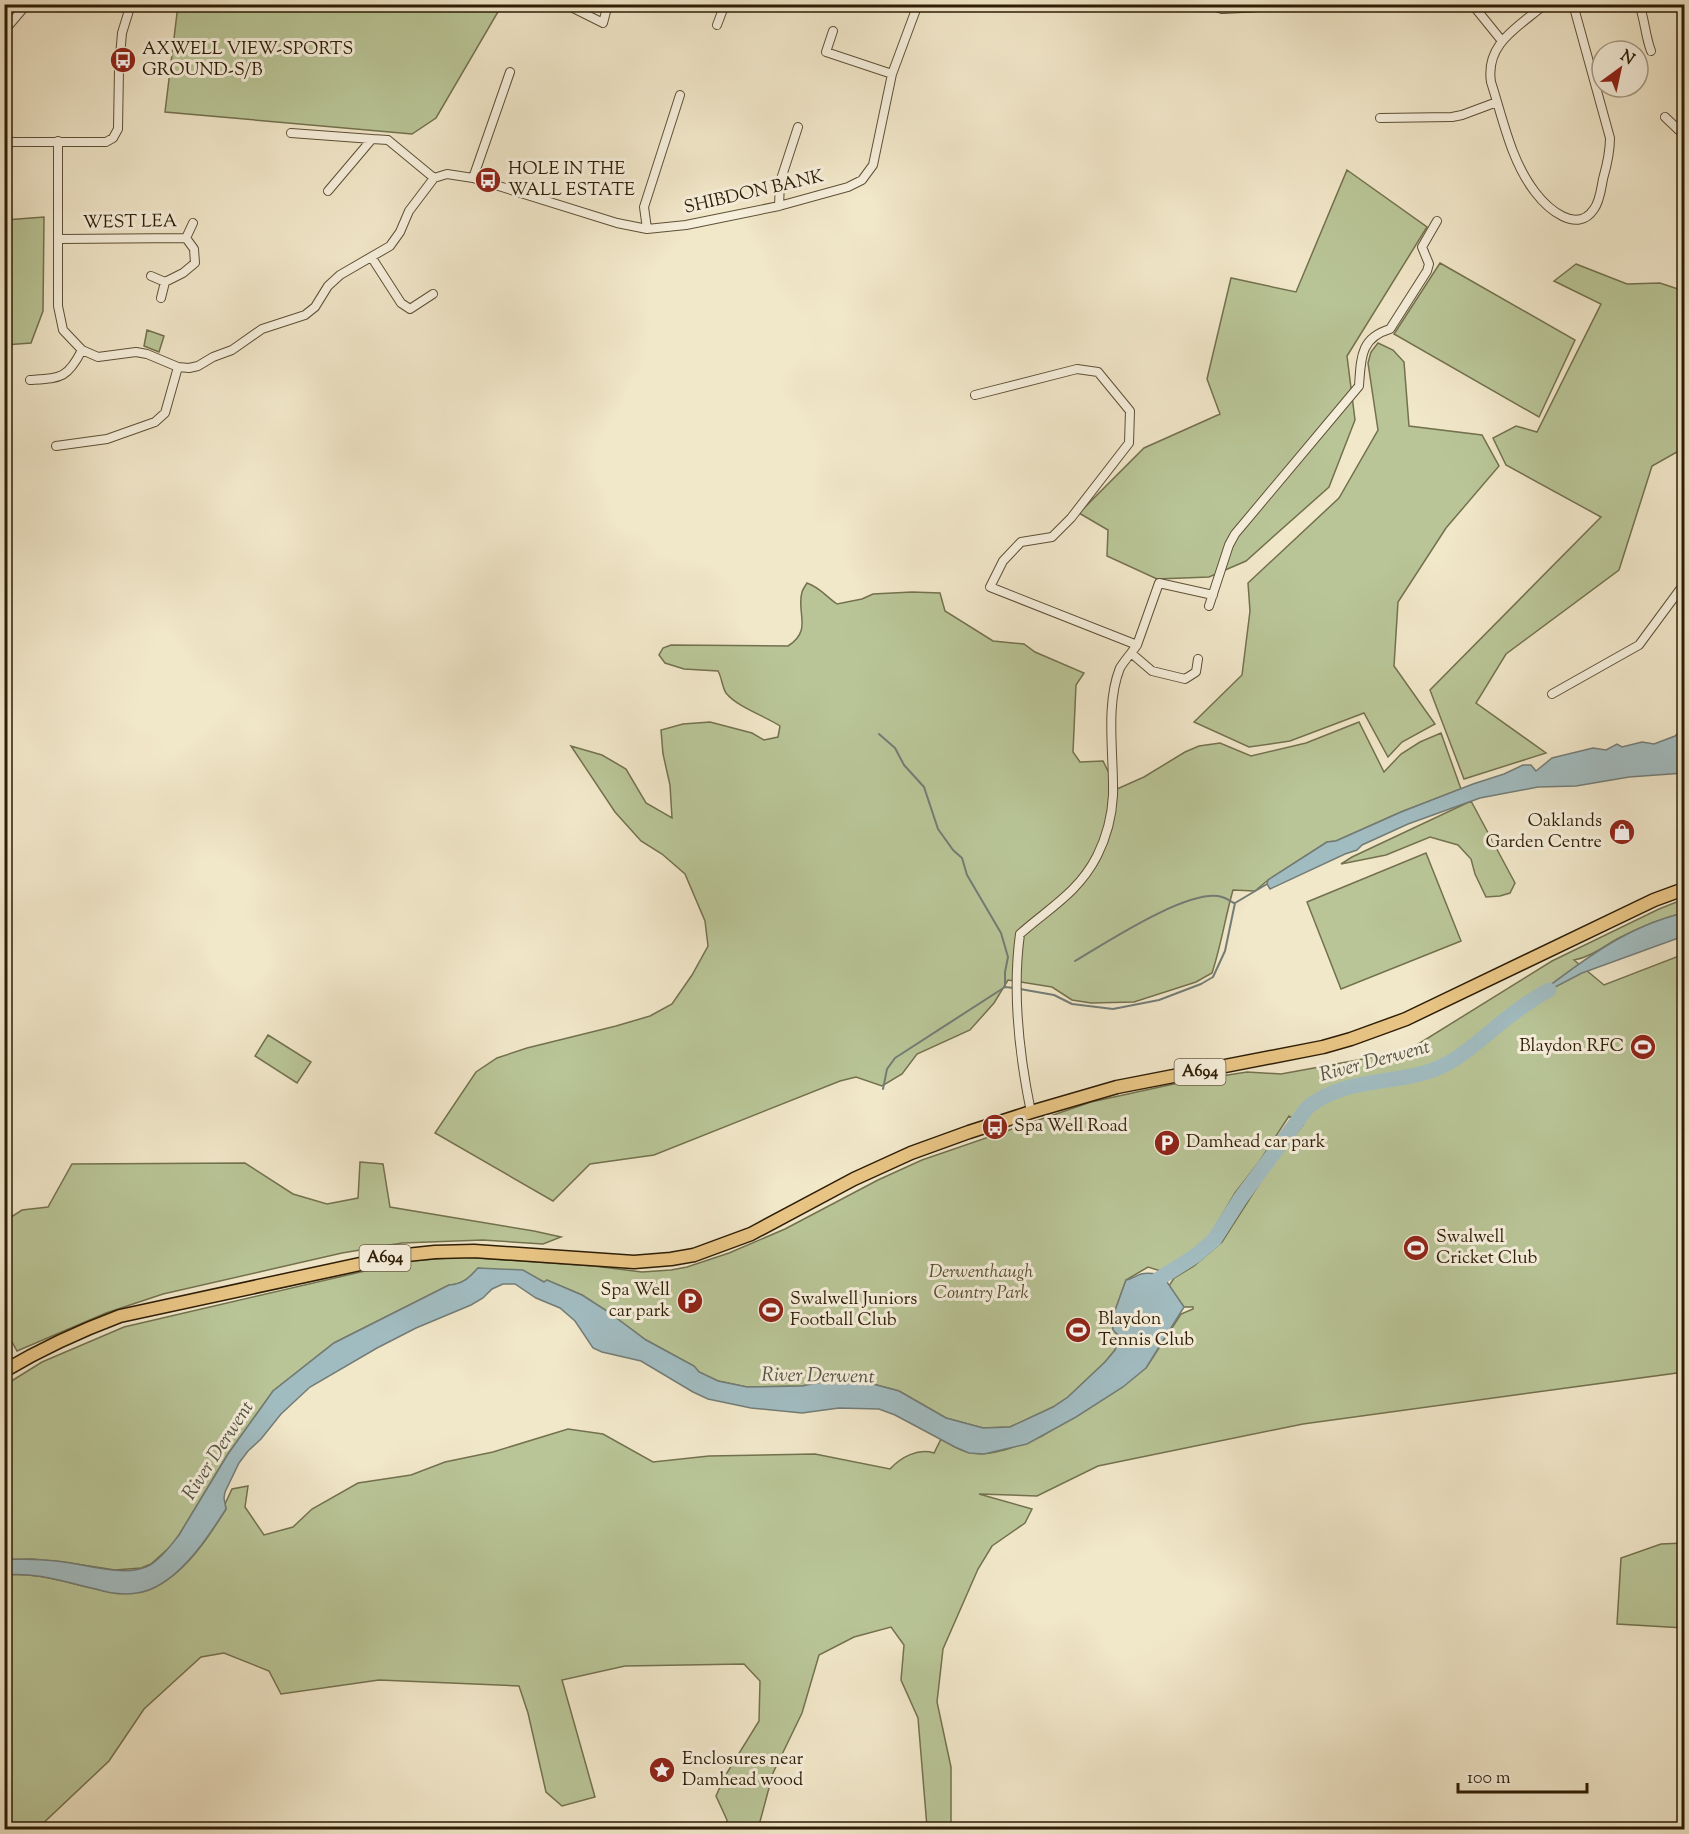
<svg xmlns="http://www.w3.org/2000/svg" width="1689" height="1834" font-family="'Sorts Mill Goudy',serif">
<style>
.green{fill:#b9c597;stroke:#73714e;stroke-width:1.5}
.water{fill:#a1bcc1;stroke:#737c76;stroke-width:1.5}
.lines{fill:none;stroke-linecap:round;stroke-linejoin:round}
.stream{stroke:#737c76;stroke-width:2}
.river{stroke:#a1bcc1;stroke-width:15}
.street-casing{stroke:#5e5036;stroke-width:10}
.primary-casing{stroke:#2d1d05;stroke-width:15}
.street{stroke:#f6efdc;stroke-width:8}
.primary{stroke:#e8c484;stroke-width:12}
.labels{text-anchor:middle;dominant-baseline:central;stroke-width:6;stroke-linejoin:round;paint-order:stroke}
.shield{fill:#f6efdc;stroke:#695c46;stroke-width:1.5}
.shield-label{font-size:16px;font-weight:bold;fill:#2d1d05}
.poi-label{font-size:18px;fill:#2d1d05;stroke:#f6efdc;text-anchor:start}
.street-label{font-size:18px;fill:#2d1d05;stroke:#f6efdc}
.park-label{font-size:18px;font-style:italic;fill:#574f31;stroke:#f6efdc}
.water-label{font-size:20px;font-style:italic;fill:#565547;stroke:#f6efdc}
</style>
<rect width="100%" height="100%" fill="#f1e7c9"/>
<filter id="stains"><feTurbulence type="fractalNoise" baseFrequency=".00333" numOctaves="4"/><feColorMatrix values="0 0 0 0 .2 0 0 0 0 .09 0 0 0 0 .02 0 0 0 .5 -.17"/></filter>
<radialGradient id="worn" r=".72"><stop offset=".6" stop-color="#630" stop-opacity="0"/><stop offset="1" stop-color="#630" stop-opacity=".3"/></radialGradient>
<path class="green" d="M178 5V4L502 5 436 118 412 134 165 112Z
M1347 170 1427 227 1347 356 1355 420 1329 487 1246 561 1209 577 1157 579 1107 556 1108 530 1079 513 1144 448 1220 414 1207 379 1231 278 1296 292Z
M44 217 43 311 31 343 5 345V220Z
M1440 263 1575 340 1539 417 1394 334Z
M1576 264 1627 284 1660 283 1684 291V448L1652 466 1619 570 1506 654 1476 703 1546 753 1464 779 1430 690 1601 517 1506 465 1493 438 1516 426 1537 432 1601 304 1554 281Z
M147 330 164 336 159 352 144 346Z
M1378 343 1393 350 1404 362 1409 426 1482 435 1499 466 1446 528 1398 602 1394 666 1435 724 1402 742 1388 757 1364 713 1290 741 1249 747 1194 722 1242 675 1250 611 1248 583 1339 498 1378 430 1368 363 1371 352Z
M807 583C821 588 825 596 837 604L862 599 873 594 912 592 940 593 945 611 993 641 1024 644 1035 652 1084 673 1076 685 1073 752 1080 762 1103 761 1117 789 1144 777 1185 752 1199 746 1220 743 1251 756 1306 743 1359 722 1384 772 1401 754 1420 742 1441 733 1461 789 1401 812 1336 841 1327 842 1268 880 1255 891 1233 890C1225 918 1221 946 1212 973L1196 982 1134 1002 1091 1003 1072 1000 1052 987 1008 980 994 1003 970 1030 917 1054 902 1074 882 1086 856 1077 840 1081 654 1155 590 1164 553 1201 435 1133 476 1072 497 1058 527 1048 616 1026 650 1016 672 1004 692 975 708 946 705 921 685 874 662 854 641 841 615 812 571 746 602 755 626 769 646 803 672 818 670 785 663 754 661 730 683 724 710 722 752 733 764 740 778 737 780 726C765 716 737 707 726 693 722 687 722 678 718 671L684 669 665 663 659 655 663 648 671 645 788 646C813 630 796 613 802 592 803 589 805 586 807 583Z
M1471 801 1515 883 1510 893 1500 896 1486 897 1475 874 1471 859 1458 845 1430 837 1386 855 1341 864 1352 857Z
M1426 853 1461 941 1341 989 1307 902Z
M1684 899V913C1662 918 1640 927 1619 938 1604 946 1591 957 1574 960L1604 985 1684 954V1372L1303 1424 1098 1466 1037 1496 979 1494 1032 1509 1025 1523 992 1546 978 1569 943 1649 937 1702 951 1767V1829H928L927 1827 918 1718 901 1680 904 1645 891 1627 854 1637 819 1655 802 1713 773 1773 758 1829H726L727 1820 716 1796 725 1776 759 1721 760 1681 744 1664 625 1666 562 1680 595 1797 562 1806 546 1792 528 1713 519 1686 379 1680 281 1694 269 1671 224 1653 201 1657 144 1709 109 1761 37 1829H5V1575C36 1572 65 1582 96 1589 163 1606 194 1560 226 1509L225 1504 232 1489 248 1486 245 1507 264 1535 293 1527 312 1509 358 1483 411 1475 445 1462 493 1452 568 1429 603 1434 653 1462 709 1456 815 1454 890 1469C901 1457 918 1448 934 1453L941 1439C949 1444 958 1449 967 1452 989 1459 1022 1444 1042 1436L1146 1368 1181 1314 1193 1309V1307H1184L1169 1286 1174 1278 1194 1266 1222 1242 1268 1170 1303 1125 1289 1116 1259 1162 1235 1193 1211 1234 1181 1263 1167 1273 1148 1267 1126 1280 1112 1319 1113 1330 1118 1335V1342L1115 1350 1105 1362 1068 1397 1053 1407 1010 1427 983 1428 946 1418 899 1391 869 1383 831 1378 822 1382 802 1386 747 1387 718 1381 699 1372 694 1366 646 1340 607 1311 582 1295 547 1280 544 1282 532 1277 478 1268C469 1278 463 1284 449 1285L334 1343 273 1391 228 1454 179 1535 171 1546 151 1564 141 1568 115 1570 63 1562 32 1559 5 1560V1385L42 1362 124 1327 408 1261 463 1257 594 1266 642 1272 671 1270 687 1267 729 1253 785 1229 878 1180 922 1160 1091 1102 1183 1082 1247 1072 1281 1074 1407 1051 1552 961 1659 909Z
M268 1035 311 1062 297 1083 255 1056Z
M360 1162 383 1164 390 1207 534 1231 561 1237 543 1244 483 1240 402 1243 342 1253 163 1294 106 1313 17 1351 5 1329V1221L22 1210 48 1207 72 1164 245 1163 293 1194 327 1204 358 1198Z
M1684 1543V1628L1617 1624 1621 1558 1661 1544Z"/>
<path class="water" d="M1683 728 1684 773 1629 777 1576 786 1538 787 1480 798 1408 824 1362 845 1357 850 1345 854 1270 889 1267 884 1268 880 1327 842 1336 841 1401 812 1473 784 1504 774 1523 765H1531L1536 771 1552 758 1593 748 1606 750 1617 744 1622 747 1642 742 1654 744 1675 736Z
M1684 913V936L1582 973 1532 999C1579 963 1626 926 1684 913Z
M478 1268 523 1270 544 1282 547 1280 582 1295 607 1311 646 1340 694 1366 699 1372 718 1381 747 1387 802 1386 822 1382 831 1377 869 1383 899 1391 946 1418 983 1428 1010 1427 1053 1407 1068 1397 1105 1362 1115 1350 1118 1342V1335L1113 1330 1112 1319 1126 1280C1132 1279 1135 1276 1141 1274 1149 1272 1159 1274 1167 1276V1282L1184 1307 1146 1368 1123 1387 1076 1417 1027 1444 984 1454 969 1453 955 1447 895 1415 879 1409 839 1408 802 1413 751 1408 708 1399 693 1392 641 1361 602 1352 593 1348 575 1321 560 1308 536 1298 515 1284H503L492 1289 483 1298 471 1305 416 1328 377 1348 310 1387 281 1414 261 1439 248 1451 239 1463 225 1492 224 1498 226 1509C207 1539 175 1588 137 1593 124 1595 108 1593 96 1589 65 1582 36 1572 5 1575V1560L8 1559C27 1559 45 1559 64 1562 89 1565 127 1578 150 1565 162 1558 171 1545 179 1535L228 1454 273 1391 334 1343 449 1285C463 1284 469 1278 478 1268Z"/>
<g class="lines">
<path class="stream" d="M879 734 895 748 904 765 924 787 938 829 953 850 962 858 967 875 1001 933 1008 957 1005 972V986
M1075 961C1104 944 1190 887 1222 897 1226 898 1230 901 1234 903
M1020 989 1054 995 1072 1004 1113 1009 1159 1000 1201 984 1213 977 1225 951 1235 903 1267 884
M883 1089 887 1069 895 1058 1005 987 1014 988"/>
<path class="river" d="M1153 1289 1157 1280 1195 1256 1214 1240 1240 1199 1307 1108C1340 1080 1384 1084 1424 1073 1453 1065 1474 1045 1496 1027 1513 1013 1530 1000 1549 990"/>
<g class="street-casing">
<path id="street" d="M565 4 603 23 608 4
M1208 4 1222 9 1317 4
M1472 4 1502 41
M1545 4C1519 27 1485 43 1491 82 1503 119 1511 161 1535 192 1547 208 1577 235 1594 209 1600 201 1601 189 1603 179 1607 165 1610 153 1610 138L1573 4
M1639 4C1645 20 1645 35 1651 51
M717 25 725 4
M4 31 27 4
M833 31 826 52 892 74
M1665 117 1684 135
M1380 118 1452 117 1462 115 1497 102
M291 133 372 139
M58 141V306L63 330 82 350 98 357 136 352 147 354 178 367 189 368 198 366 213 357 232 350 262 329 305 315 315 307 328 286 340 275 390 246 400 232 409 211 434 178 447 174 473 178 617 223 647 229 686 225 779 206 848 187 862 180 873 165 892 74 918 4
M4 142H106L113 138 118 129 119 68 122 33 131 4
M473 178 510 72
M328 191 372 139 388 140 434 178
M779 206 780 182 798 127
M647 229 644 207 680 95
M59 239 186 238 193 223
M372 258 401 303 410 309 433 294
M151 276 165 282 161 298
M165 282 183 273 195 263 194 249 186 238
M30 380C61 378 67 379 82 350
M975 395 1077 369 1098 372 1130 411 1129 443 1071 518 1052 537 1021 542 1003 561 990 587 1137 645 1131 653
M56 446 107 439 155 422 165 413 178 367
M1209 606 1229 545 1235 534 1359 386C1361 358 1360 338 1390 329L1427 271 1429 264 1422 247 1437 221
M1137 645 1159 583 1213 595
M1552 694 1639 645 1684 584
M1031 1112C1019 1054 1012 992 1020 934 1049 908 1078 893 1097 856 1106 838 1112 816 1113 795 1114 755 1105 705 1120 668 1123 663 1127 658 1131 653L1152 671 1185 679 1196 672 1198 659"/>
</g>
<g class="primary-casing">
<path id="primary" d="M4 1371C41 1349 80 1331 120 1316L397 1256 435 1252 474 1251 634 1262 671 1259 694 1255 751 1234 854 1179 911 1153 969 1132 1031 1112 1117 1087 1323 1047 1351 1039 1406 1019 1654 900 1684 889"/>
</g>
<use href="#street" class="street"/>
<use href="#primary" class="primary"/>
</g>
<defs>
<g id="bus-disc" transform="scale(1.35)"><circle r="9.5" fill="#8f2418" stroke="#f6efdc"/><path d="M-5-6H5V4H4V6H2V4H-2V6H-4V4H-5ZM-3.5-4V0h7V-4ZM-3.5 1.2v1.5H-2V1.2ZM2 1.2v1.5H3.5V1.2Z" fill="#fff"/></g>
<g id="shop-disc" transform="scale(1.35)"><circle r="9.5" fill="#8f2418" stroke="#f6efdc"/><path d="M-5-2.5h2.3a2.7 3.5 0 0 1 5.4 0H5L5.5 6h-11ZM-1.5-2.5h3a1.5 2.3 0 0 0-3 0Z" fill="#fff"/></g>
<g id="stadium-disc" transform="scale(1.35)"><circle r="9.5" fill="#8f2418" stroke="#f6efdc"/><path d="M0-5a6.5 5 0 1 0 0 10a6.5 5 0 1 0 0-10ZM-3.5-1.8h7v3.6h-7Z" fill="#fff"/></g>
<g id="parking-disc" transform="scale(1.35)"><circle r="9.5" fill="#8f2418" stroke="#f6efdc"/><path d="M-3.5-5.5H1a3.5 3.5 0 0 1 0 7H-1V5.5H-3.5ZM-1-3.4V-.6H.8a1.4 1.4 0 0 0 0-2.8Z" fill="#fff"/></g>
<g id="sight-disc" transform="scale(1.35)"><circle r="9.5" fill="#8f2418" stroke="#f6efdc"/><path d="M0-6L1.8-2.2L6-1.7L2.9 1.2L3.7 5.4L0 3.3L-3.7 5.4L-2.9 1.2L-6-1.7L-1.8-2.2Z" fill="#fff"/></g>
</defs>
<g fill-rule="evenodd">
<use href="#bus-disc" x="123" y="60"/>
<use href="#bus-disc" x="488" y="180"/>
<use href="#shop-disc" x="1622" y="832"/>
<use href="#stadium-disc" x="1643" y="1047"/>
<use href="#bus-disc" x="995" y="1127"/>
<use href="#parking-disc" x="1167" y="1143"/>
<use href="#stadium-disc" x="1416" y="1248"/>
<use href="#parking-disc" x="690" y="1301"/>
<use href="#stadium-disc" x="771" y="1310"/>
<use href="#stadium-disc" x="1078" y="1330"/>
<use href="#sight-disc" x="662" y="1770"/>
</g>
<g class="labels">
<g class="shield">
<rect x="1174.5" y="1059" width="51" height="26" rx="4.5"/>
<rect x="359.5" y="1245" width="51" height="26" rx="4.5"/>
</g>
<g class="shield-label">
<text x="1200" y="1072">A694</text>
<text x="385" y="1258">A694</text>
</g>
<g class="poi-label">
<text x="142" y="50">AXWELL VIEW-SPORTS<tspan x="142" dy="21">GROUND-S/B</tspan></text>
<text x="508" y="170">HOLE IN THE<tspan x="508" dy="21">WALL ESTATE</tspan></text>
<text x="1602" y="822" text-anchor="end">Oaklands<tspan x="1602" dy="21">Garden Centre</tspan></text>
<text x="1624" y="1047" text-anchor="end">Blaydon RFC</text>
<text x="1014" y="1127">Spa Well Road</text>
<text x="1186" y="1143">Damhead car park</text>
<text x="1436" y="1238">Swalwell<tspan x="1436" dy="21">Cricket Club</tspan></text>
<text x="670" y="1291" text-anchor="end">Spa Well<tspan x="670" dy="21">car park</tspan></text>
<text x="790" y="1300">Swalwell Juniors<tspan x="790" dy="21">Football Club</tspan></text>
<text x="1098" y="1320">Blaydon<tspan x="1098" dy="21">Tennis Club</tspan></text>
<text x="682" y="1760">Enclosures near<tspan x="682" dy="21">Damhead wood</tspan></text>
</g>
<g class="street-label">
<text transform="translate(754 193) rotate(-13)">SHIBDON BANK</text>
<text transform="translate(130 223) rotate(-1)">WEST LEA</text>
</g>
<g class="park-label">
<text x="981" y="1273">Derwenthaugh<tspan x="981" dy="21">Country Park</tspan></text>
</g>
<g class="water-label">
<text transform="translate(1375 1062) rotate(-15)">River Derwent</text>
<text transform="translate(818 1377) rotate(1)">River Derwent</text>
<text transform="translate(219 1451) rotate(-57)">River Derwent</text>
</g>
</g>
<rect width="1689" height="1834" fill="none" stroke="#f1e7c9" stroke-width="24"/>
<rect x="6" y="6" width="1677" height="1822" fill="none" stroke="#2d1d05" stroke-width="3"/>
<rect x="12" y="12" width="1665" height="1810" fill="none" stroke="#2d1d05" stroke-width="1.5"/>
<g transform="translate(1620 69) rotate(33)"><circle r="28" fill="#f6efdc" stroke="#a69b86" stroke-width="1.5"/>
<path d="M0-4.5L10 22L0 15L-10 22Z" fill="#8f2418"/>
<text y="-9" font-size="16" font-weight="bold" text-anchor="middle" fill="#2d1d05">N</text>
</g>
<path d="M1458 1783v9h129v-9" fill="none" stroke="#2d1d05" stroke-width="3"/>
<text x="1467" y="1783" font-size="18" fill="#2d1d05" stroke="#f6efdc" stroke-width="4.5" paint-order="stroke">100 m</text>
<rect width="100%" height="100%" filter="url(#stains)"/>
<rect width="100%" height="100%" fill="url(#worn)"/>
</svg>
